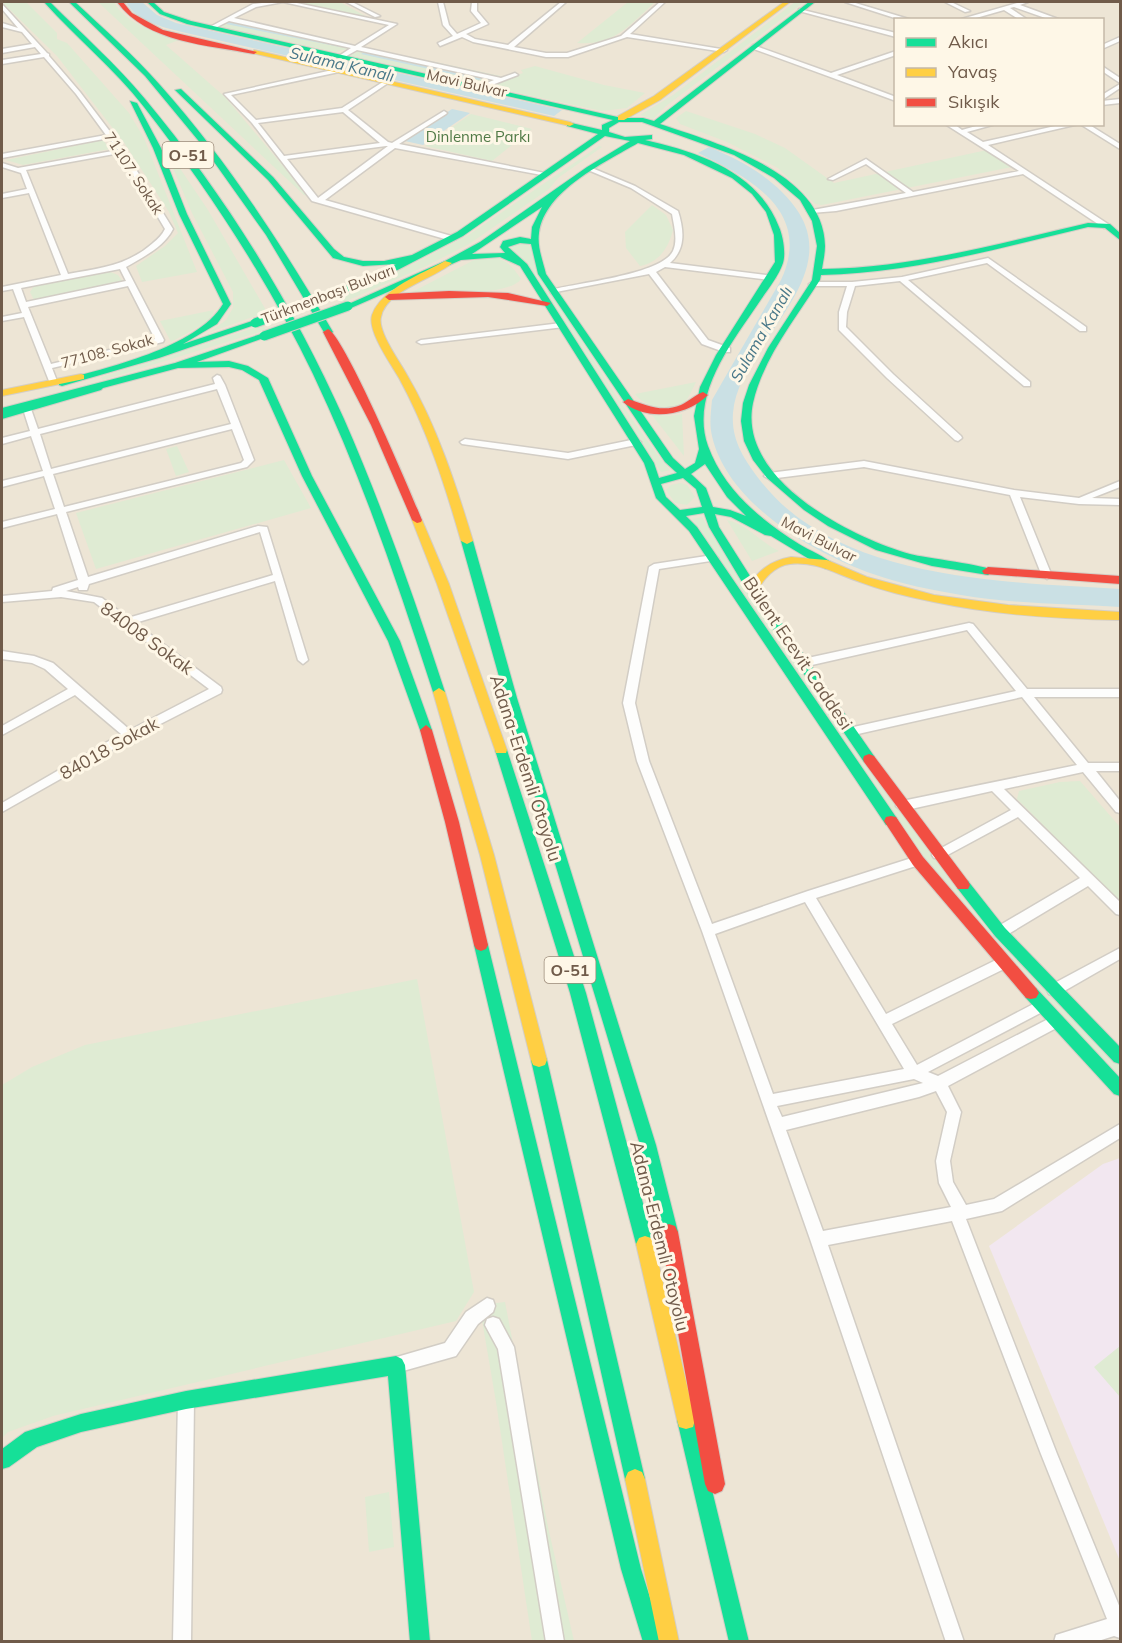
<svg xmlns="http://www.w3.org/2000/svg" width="1122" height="1643" font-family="Mulish,sans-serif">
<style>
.residential{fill:#ede5d5;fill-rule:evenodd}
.education{fill:#f2e7f0}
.green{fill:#dfebd3}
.water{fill:#cae0e4}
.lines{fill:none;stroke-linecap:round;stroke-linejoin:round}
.street-casing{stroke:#d2cdc5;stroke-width:3}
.fast-casing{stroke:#d4cec6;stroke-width:2}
.slow-casing{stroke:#d4cec6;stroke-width:2}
.jam-casing{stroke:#d4cec6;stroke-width:2}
.street{fill:#fdfdfc;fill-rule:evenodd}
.fast{fill:#16e098;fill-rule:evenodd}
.slow{fill:#ffcf43;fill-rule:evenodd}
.jam{fill:#f24e42;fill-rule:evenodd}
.fast-bridge-casing{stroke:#d3cdc5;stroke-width:11;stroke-linecap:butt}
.fast-bridge{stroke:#16e098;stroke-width:9}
.labels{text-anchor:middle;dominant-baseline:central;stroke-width:6;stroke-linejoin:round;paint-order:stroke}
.far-street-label{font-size:15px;fill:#705b4a;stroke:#fef7e7}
.far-park-label{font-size:15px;fill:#507a46;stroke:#fef7e7}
.far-water-label{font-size:16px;font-style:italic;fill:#497889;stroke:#fef7e7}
.shield{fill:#fef7e7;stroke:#9b8a79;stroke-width:1.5}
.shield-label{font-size:16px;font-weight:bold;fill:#705b4a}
.street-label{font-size:18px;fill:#705b4a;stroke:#fef7e7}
</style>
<rect width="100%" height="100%" fill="#f4f1e8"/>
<path class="residential" d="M2 2H1120V1641L2 1642ZM896 20H1102V124H896Z"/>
<path class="education" d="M1120 1158V1561L989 1246 1103 1164Z"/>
<path class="green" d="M2 2H26L57 33V39L67 43 129 113 144 138 197 272 142 282 136 266 165 246 178 233 169 212 125 144 57 56Z
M98 2H114C128 27 158 32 184 38L166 45 225 97 308 196 304 195Z
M301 2H340L367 17 302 3Z
M628 2H655C630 25 614 46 577 43Z
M795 2H804L666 106 653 119 640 115 673 95Z
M229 17 352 44 347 49 336 52 216 26Z
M364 47 501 76 479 84 350 56Z
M535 66 604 85 645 93 627 108 602 111 486 86 523 73 521 70Z
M686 111 755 134 785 148 834 183 987 150 1012 167 822 205 815 204 778 168 727 142 680 124 676 118Z
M471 114 532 129 492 161 425 146Z
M103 140 110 149 23 165 6 160Z
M599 146 602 147 558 178 549 189 469 244 426 266 344 302 339 297 417 262 470 234Z
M171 155 208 210 267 312 210 332 226 320 233 308V292L192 213 168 156Z
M652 205 666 215 673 230C668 249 659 262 640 266L626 248 625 232Z
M513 242 528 243C569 323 614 400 670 470L661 472 533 275 510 251 509 244Z
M492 257C507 260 513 267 521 279 509 297 434 292 412 292L476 259Z
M108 271 118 275 123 282 34 300 30 292 34 286Z
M214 310 211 320 171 342 160 321Z
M263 325 266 330 103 380 101 377Z
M696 382C693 387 691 394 687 399 674 417 645 407 635 394Z
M682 414 684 456 652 415 670 416Z
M177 446 189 472 176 476 166 449Z
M284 460 311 508 96 569 76 513Z
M680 483 687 485 695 497 687 505 675 503 666 490 671 485Z
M702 517 739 579 986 925 1120 1066V1076L1080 1035 932 868 692 519Z
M727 520C747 524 761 543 779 551L752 561Z
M1080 781 1120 827V901L1017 799 1019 791 1060 782Z
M417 979 474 1292 456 1321 53 1416 8 1432 2 1438V1085L32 1067 85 1045Z
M505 1302 548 1527 574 1641H532L496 1402 482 1320 488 1304Z
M1120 1346V1397L1094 1367Z
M389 1492 394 1547 369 1552 365 1497Z"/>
<path class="water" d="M126 2H142L157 15 176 23 562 110 554 116 182 32C162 27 136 21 126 2Z
M230 21 340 46V47L226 24Z
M366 51 485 77 479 80 361 54Z
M452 109 470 113 423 145 405 141Z
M709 147C743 161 779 181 799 213 842 282 738 346 733 413 731 440 744 459 759 479 836 581 1005 582 1120 589V607C1068 604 1013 604 961 595 932 590 901 584 873 574 813 553 727 503 712 436 709 424 711 412 712 400L781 280C813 211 750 178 698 153Z"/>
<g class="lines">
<g class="street-casing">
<path id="street" d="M270 2H283L256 7 234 18 355 46 389 25 283 2H292L397 24 361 47 501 78 515 73 518 75 479 90 476 88 477 87 494 80 357 50 341 59 339 56 351 48 229 21 213 29 208 28 253 4Z
M346 2H352L380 16 375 17Z
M438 2H443L449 25 457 34 481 23 471 11 472 2H477V11L488 24 466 34 475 39 508 45 561 2H566L514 47 546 53H567L621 36 660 2H665L630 34 727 50 724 52 627 37 568 57H546L473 42 462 37 440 46 438 43 453 36 443 25Z
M845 2H852L912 20H901Z
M945 2H951L970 11 965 12Z
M1021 2H1028L1020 5 1061 20H1051L1014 7 1010 8 1028 20H1020L1004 10 969 20H958Z
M2 4 47 53 49 54V56L80 92 124 150 173 229C164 247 143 257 126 267L164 340 163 342 52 368 57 381 53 384 49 381 24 317 2 321V317L22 313 13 289 2 291V287L61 275 29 193 2 198V194L27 189 21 173 2 167V163L18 168 118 150 109 138 2 158V154L106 135 76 94 44 57 2 64V60L41 54 35 47 2 53V49L32 44 22 32 2 27V23L18 28 2 9ZM120 153 165 229C162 235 158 239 153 243 127 266 100 268 68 274L26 170ZM120 269 126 281 26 302 21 288ZM128 286 155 339 51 364 28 307Z
M799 9 896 33V37L799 11Z
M1120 37V41L1102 49V45Z
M753 45 831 73 896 51V55L837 75 896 97V101L751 48Z
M1102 66 1120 78V83L1102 71Z
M337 69 339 72 231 95 256 120 342 108 386 80 388 83 348 110 388 142 392 143 444 111 447 113 446 114 399 144 550 174 547 176 395 148 325 200 455 237 456 239 452 241 312 201 252 123 224 94ZM343 112 380 143 284 156 258 123ZM386 146H388L318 198 287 159Z
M1120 84V88L1102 100V95Z
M1120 99V103L1102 105V101Z
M945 124H954L962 130 983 124H996L967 132 983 142 1064 124H1079L988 145 1111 226 1104 228 1023 174 836 211 811 213 807 211 906 193 866 164 833 180 828 179 866 159 913 192 1019 171Z
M1080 124H1088L1120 144V149Z
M588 168H592L635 186 678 211C684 230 686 249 670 263L774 276 775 278 771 280 665 267 656 272 708 340 730 348V352H724L702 344 649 274 551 293 550 291 554 289C579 283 662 274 673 251 678 240 674 226 672 214L631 188 588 170Z
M988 258 1086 327V331H1080L987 263 908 280 1030 382V386H1024L900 281 855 286 847 312 846 327 893 374 961 436 962 438 958 441 955 440 887 378 839 330V312L847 286H813L809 284 813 282H852L902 277Z
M561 323H564V327L421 344 417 342 421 340Z
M217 375 220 376 225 385 254 460 247 467 66 512 88 577 258 526 267 527 308 660 303 664 298 660 275 581 135 623 221 687 222 690 221 693 133 738 2 812V803L121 734 75 695 2 735V726L68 689 45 669 32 663 2 659V651L34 656 53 663 130 730 209 689 94 602 61 597 2 602V596L52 591 53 588 78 580 57 514 2 528V522L55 509 44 476 2 487V481L43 471 31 436 2 444V438L30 431 23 409 24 407 31 409 38 429 215 384 213 378ZM217 389 231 424 51 469 40 434ZM232 429 244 460 241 463 64 507 53 474ZM260 532 273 575 128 618 102 598 66 591 78 587 79 590H87L89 584Z
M465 439 568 453 636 439 641 442 636 445 568 459 462 444 460 442Z
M864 461 1014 490 1079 498 1120 481V487L1092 498 1120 499V505L1079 504 1020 497 1052 576 1047 579 1042 576 1010 495 864 467 769 479 764 476 769 473Z
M713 555 718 558 717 560 659 569 635 703 649 761 712 924 808 891 918 856 922 858 924 861 922 864 816 898 886 1014 998 959 1003 958 1008 959 1010 963 1008 967 892 1024 917 1065 1041 1000 1046 1002 1048 1006 1046 1010 928 1072 938 1076 1052 1017 1057 1015 1062 1017 1064 1021 1062 1025 948 1086 961 1112 950 1161 953 1182 966 1205 994 1199 1120 1124V1138L1002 1211 966 1219 1057 1454 1120 1608V1638L1114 1636 1095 1642H1054L1056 1635 1107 1619 1041 1454 952 1221 828 1245 964 1642H946L810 1239 702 931 637 761 623 703 649 567 654 564ZM805 902 904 1069 773 1094 715 934ZM914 1079 923 1083 782 1117 777 1106ZM936 1091 947 1112 936 1161 939 1183 951 1207 823 1231 786 1130 919 1097Z
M969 623 973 624 1027 689H1120V697H1034L1088 763H1120V771H1096L1120 801V813L1116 812 1083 772 1004 789 1120 902V915L1116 914 1088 886 1005 936 1000 937 995 936 994 932 995 928 1080 878 1018 817 942 858H934L932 855 934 852 1011 810 992 791 902 811 896 806 902 801 1077 765 1022 697 849 736 843 732 849 728 1016 691 967 630 803 667 798 663 803 659Z
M1120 948V959L1059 994 1054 996 1049 994 1047 990 1049 986Z
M487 1298 493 1300 495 1306 493 1312 478 1324 456 1356 396 1373 390 1371 388 1365 390 1359 445 1343 466 1312Z
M493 1317 499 1319 514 1347 564 1642H546L498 1349 485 1325 487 1319Z
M186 1392 192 1394 194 1400 191 1642H173L178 1400 180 1394Z"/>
</g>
<g class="fast-casing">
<path id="fast" d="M44 2H50C82 34 116 64 145 99 225 195 293 305 344 419 383 508 415 600 445 692L443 695H435L433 692C398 584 362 477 313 374 267 279 209 190 144 107 114 68 76 38 44 2Z
M69 2H75C104 29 134 55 160 85 227 160 282 245 333 332L331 334H325L266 235 202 145 145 76Z
M147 2H153L164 12 191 21 622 118H643L654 121 809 2H815L660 124C716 143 824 172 825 246 825 254 823 262 822 269 913 268 1000 243 1088 223L1110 224 1120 233V240L1105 228 1088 227C1000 248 913 273 821 275L820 280C796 318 763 358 753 403 737 479 850 537 910 554 925 558 988 565 994 571L988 575 932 566 876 550 828 526 804 510 767 478 753 460 744 441 741 421 743 403 749 385 768 348 812 280 817 246 812 221 800 200 774 178 734 155 642 122H619L609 128V132L625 137 652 135V139L645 140C698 152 758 172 779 227 783 236 786 253 783 263 779 275 769 288 762 298 735 339 689 393 708 446 724 490 761 520 799 544 810 551 825 556 834 565L828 569 824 568 771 536 765 535 731 517 715 514 719 527 757 587 874 756 875 759 874 762H864L748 592 709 527 704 513 686 516 697 527 896 817 898 821 896 825H886L689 531 656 498 644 463 520 266 500 257 461 260 351 308 344 306 445 261 480 242 587 167 630 141 605 136 463 236 388 275 337 296 333 293 334 291 396 264 363 266 333 258 268 180 175 90 181 89 273 177 334 249 344 257 363 261H384L412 255 457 232 598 134 567 126V122L602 130V125L613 120 187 24 160 14ZM638 143 684 155 732 178 752 194 766 212 774 235 775 262 716 355 700 387 694 416 699 449 695 463 685 469 673 458 546 274C543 261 537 247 539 233 545 190 604 163 638 143ZM542 207 532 227 531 239 520 237 503 241 500 247 505 253 472 254ZM520 243 531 244 538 274 665 462 677 473 659 478 654 463 527 264 508 247ZM705 464 727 497 746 516 730 510 713 507 706 488 691 474ZM683 478 696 489 702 507 680 510 666 497 661 484Z
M130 101 137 103 161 148 187 214 231 304 217 324 183 344 252 321 260 323 159 358 62 386 59 385V381C105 368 197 348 223 304L179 214 153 148Z
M261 334 269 336 197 362 229 361 248 366 268 378 312 476 400 641 432 730 430 733H422L420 730 388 641 302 476 259 380 242 370 229 367 178 368 103 388 101 390 2 419V408L175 363Z
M467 538 473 541 517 698 656 1145 678 1232 675 1238 669 1240 663 1238 660 1232 640 1145 505 698 461 541Z
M501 745 507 750 586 993 654 1244 651 1250 645 1252 639 1250 636 1244 570 993 495 750Z
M963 879 968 881 1005 928 1120 1047V1064L1114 1062 995 936 958 889 956 885 958 881Z
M481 939 486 941 488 945 641 1569 664 1642H643L621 1569 474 945 476 941Z
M1031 987 1036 988 1120 1078V1096L1114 1094 1026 998 1023 993 1026 988Z
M539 1053 545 1055 547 1060 645 1479 642 1486 635 1489 628 1486 625 1479 531 1060 533 1055Z
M396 1356 402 1359 405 1365 430 1642H410L388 1376 186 1409 81 1432 37 1447 9 1467 2 1469V1449L25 1432 81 1414 186 1391Z
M686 1411 693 1413 695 1420 749 1642H729L677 1420 679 1413Z"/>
</g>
<g class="slow-casing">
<path id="slow" d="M784 2H790L660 100 624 120H618V116L654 96Z
M254 50 570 122 574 124 570 126 252 53Z
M445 261 452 263C434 279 386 290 381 317 377 331 400 362 407 375 437 426 456 485 473 541L467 544 461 541C445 485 427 429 399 378 391 364 367 331 372 315 382 288 422 274 445 261Z
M81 374 84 375V379L2 396V390Z
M417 517 422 520 449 584 507 750 506 753H496L495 750 437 584 412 520Z
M791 557 827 560 867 577 934 595 1008 605 1120 612V620C1059 619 995 615 934 602 909 597 884 591 860 582 836 574 816 561 790 564 774 566 764 579 756 592H748L746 589C758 571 769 561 791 557Z
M439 688 445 692 494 855 547 1060 545 1065 539 1067 533 1065 531 1060 480 855 433 692Z
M645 1236 651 1238 654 1244 695 1420 693 1427 686 1429 679 1427 677 1420 636 1244 639 1238Z
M635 1469 642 1472 645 1479 679 1642H659L625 1479 628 1472Z"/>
</g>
<g class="jam-casing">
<path id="jam" d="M117 2H123L132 13 163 30 257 52 254 54C208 45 147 43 117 2Z
M449 291 508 293 551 303 547 306 488 297 389 300 385 297 389 294Z
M328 329C345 337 411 493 422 520L421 522 417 523 412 520 371 425 323 332Z
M703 392 708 395C687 416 647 422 623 402L628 399C646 405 662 413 681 405 689 401 695 395 703 392Z
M988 567 1120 576V584L984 574 982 571Z
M426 725 432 730 459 822 488 945 486 949 481 951 476 949 474 945 445 822 420 730Z
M869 754 874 756 968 881 970 885 968 889H958L864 762 863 759 864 756Z
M891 816 896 817 923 857 1036 988 1039 993 1036 998 1031 999 1026 998 913 865 884 821 886 817Z
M669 1224 675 1226 678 1232 725 1484 722 1491 715 1494 708 1491 705 1484 660 1232 663 1226Z"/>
</g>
<use href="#street" class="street"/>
<use href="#fast" class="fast"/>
<use href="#slow" class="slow"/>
<use href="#jam" class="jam"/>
<g class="fast-bridge-casing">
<path id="fast-bridge" d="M255 323 337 293
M264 336 348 306"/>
</g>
<use href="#fast-bridge" class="fast-bridge"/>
</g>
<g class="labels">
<g class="far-street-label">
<text transform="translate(467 83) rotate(13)">Mavi Bulvar</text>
<text transform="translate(134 173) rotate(57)">71107. Sokak</text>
<text transform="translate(328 294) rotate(-21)">Türkmenbaşı Bulvarı</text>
<text transform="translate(107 351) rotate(-15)">77108. Sokak</text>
<text transform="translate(819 539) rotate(27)">Mavi Bulvar</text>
</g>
<g class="far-park-label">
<text x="478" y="136">Dinlenme Parkı</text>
</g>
<g class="far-water-label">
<text transform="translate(342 64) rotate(13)">Sulama Kanalı</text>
<text transform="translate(761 334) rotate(-60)">Sulama Kanalı</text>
</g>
<g class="shield">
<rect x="162.5" y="142" width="51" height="26" rx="4.5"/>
<rect x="544.5" y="957" width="51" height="26" rx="4.5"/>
</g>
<g class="shield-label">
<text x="188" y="155">O-51</text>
<text x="570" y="970">O-51</text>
</g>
<g class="street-label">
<text transform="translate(147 638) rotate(36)">84008 Sokak</text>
<text transform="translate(798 653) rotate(56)">Bülent Ecevit Caddesi</text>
<text transform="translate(109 748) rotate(-29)">84018 Sokak</text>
<text transform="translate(526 768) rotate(72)">Adana-Erdemli Otoyolu</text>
<text transform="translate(660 1236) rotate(76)">Adana-Erdemli Otoyolu</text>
</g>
</g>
<rect width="1122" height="1643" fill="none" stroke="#705b4a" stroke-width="6"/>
<rect x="894" y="18" width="210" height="108" fill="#fef7e7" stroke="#c5b9a8" stroke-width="1.5"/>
<rect x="906" y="38" width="30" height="9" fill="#16e098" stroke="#c5b9a8" stroke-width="1.5"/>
<text x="948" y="48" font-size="18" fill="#705b4a">Akıcı</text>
<rect x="906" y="68" width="30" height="9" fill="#ffcf43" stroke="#c5b9a8" stroke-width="1.5"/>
<text x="948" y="78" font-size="18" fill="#705b4a">Yavaş</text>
<rect x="906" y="98" width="30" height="9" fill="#f24e42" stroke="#c5b9a8" stroke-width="1.5"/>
<text x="948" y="108" font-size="18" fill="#705b4a">Sıkışık</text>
</svg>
